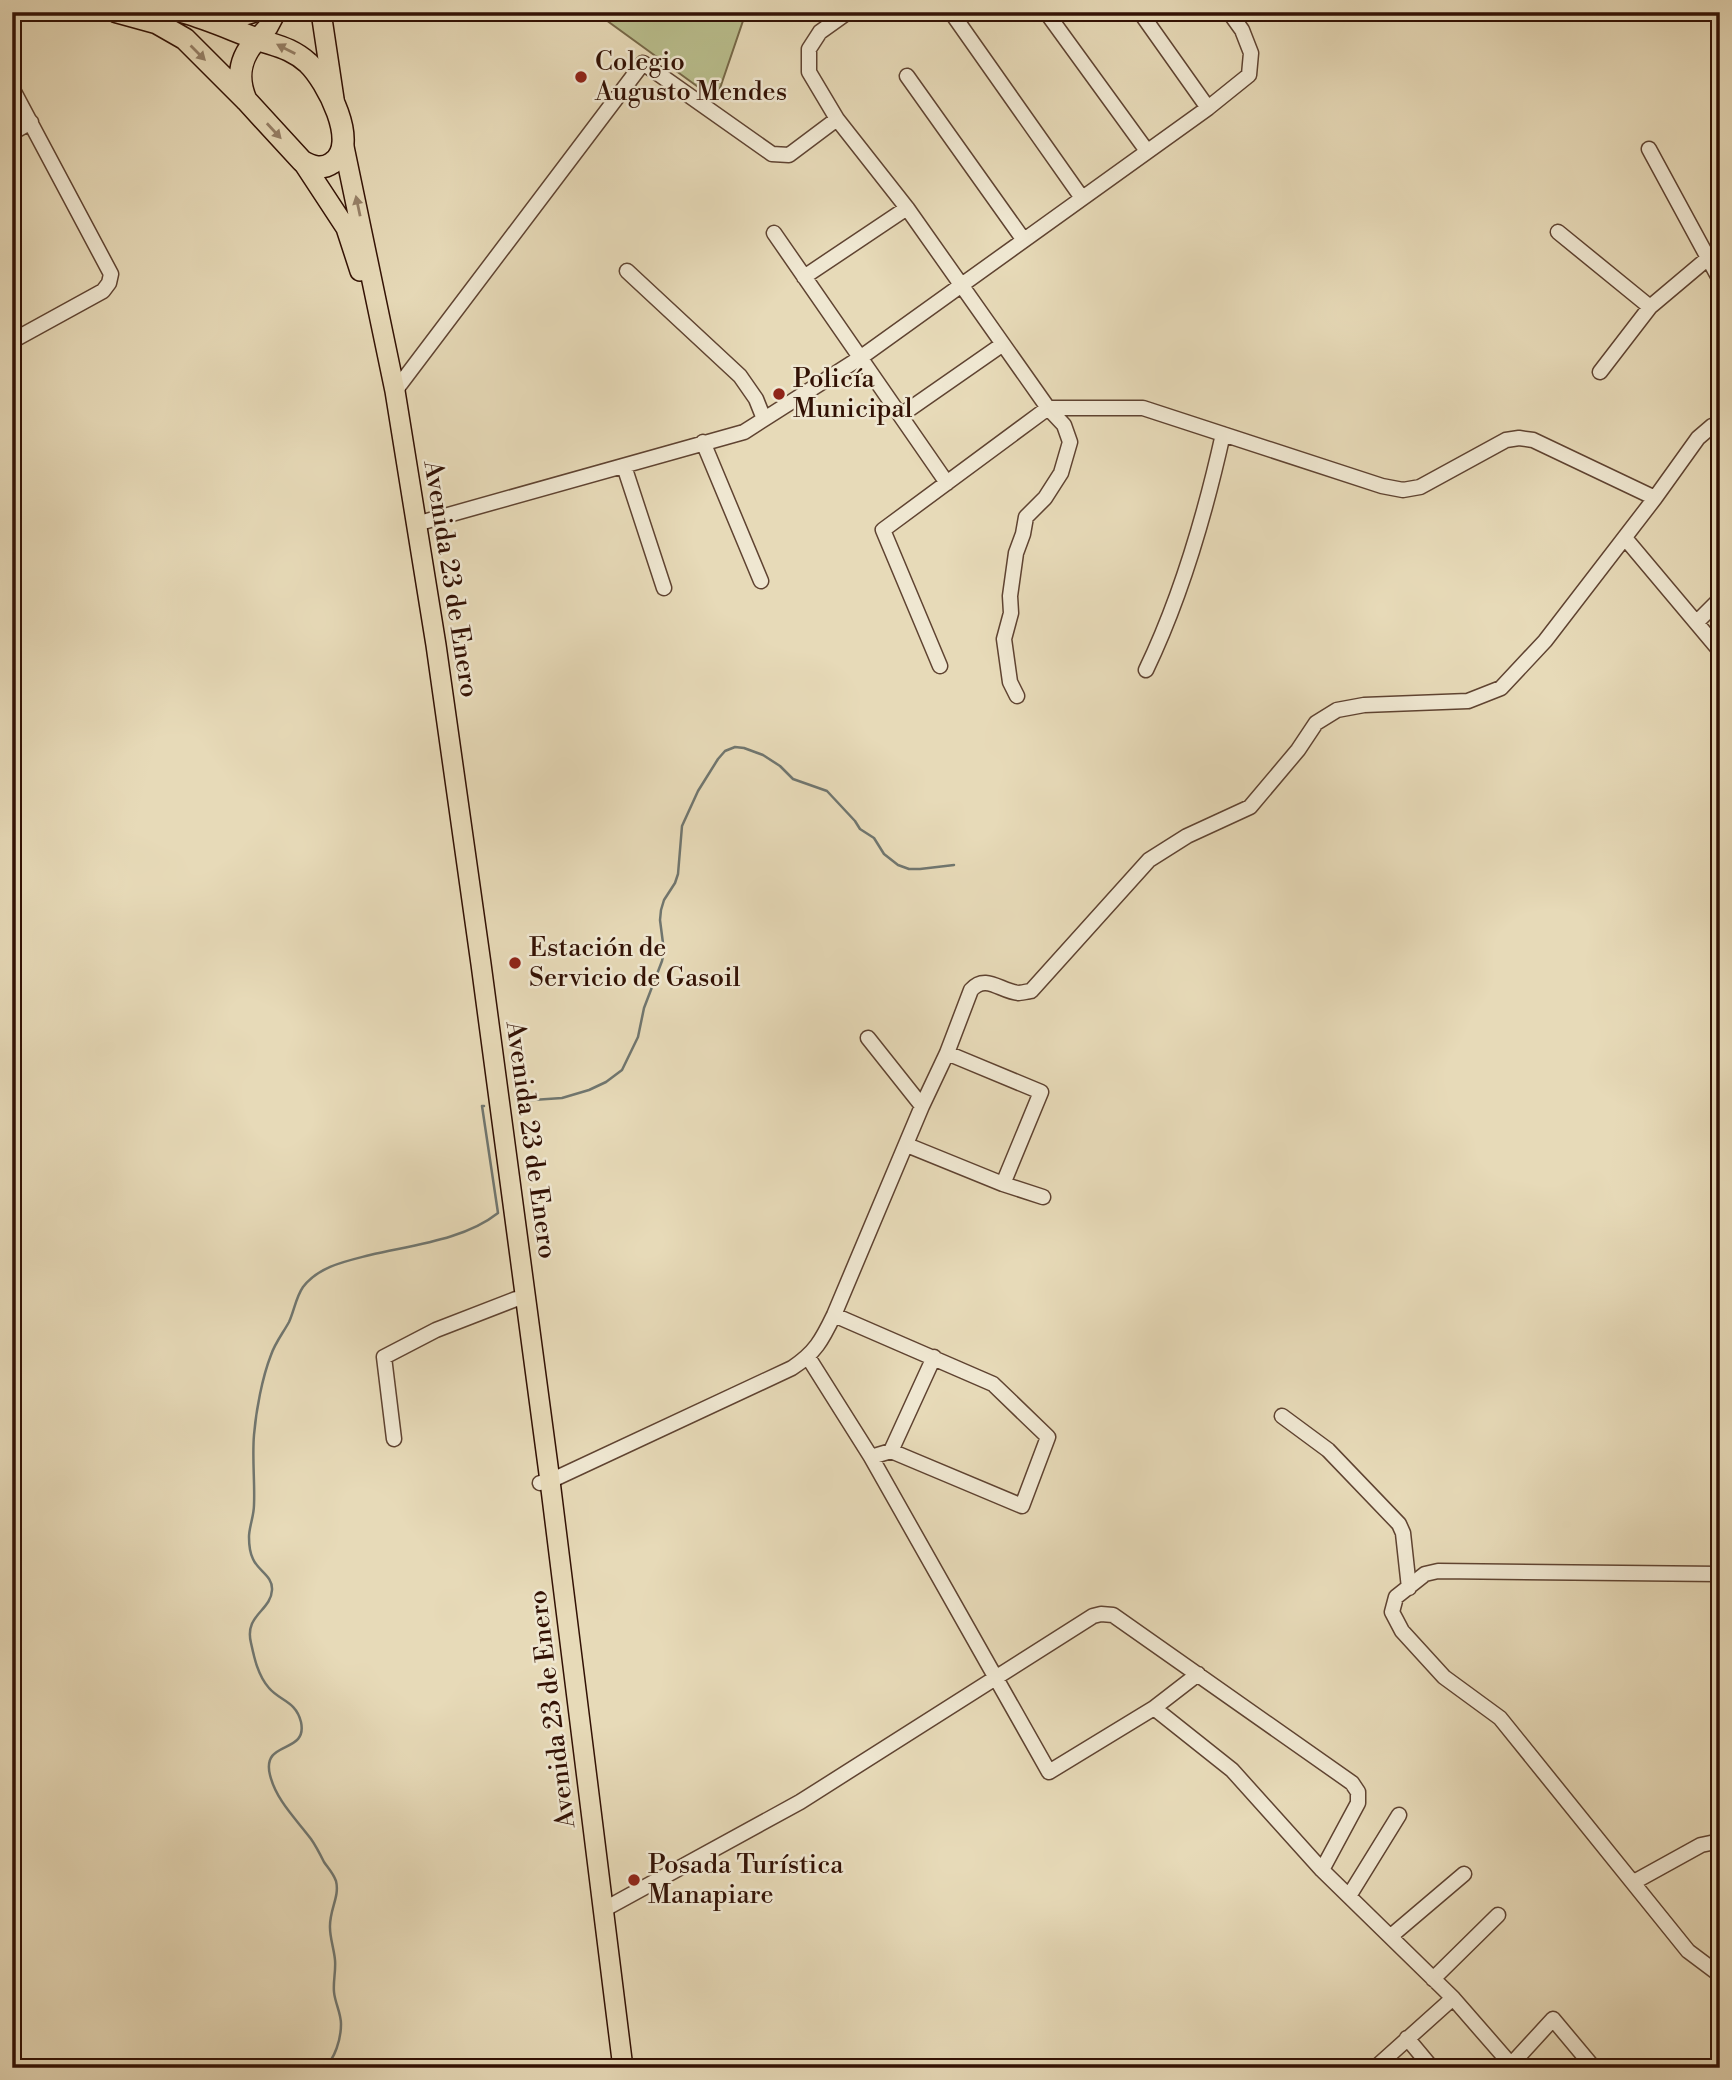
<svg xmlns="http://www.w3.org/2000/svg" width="1732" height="2080" font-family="'Libre Bodoni',serif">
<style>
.green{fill:#b9be8d;stroke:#766848;stroke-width:2}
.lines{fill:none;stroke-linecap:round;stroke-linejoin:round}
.stream{stroke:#70766f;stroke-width:2.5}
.minor-casing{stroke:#5f4331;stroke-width:17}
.major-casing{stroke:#321104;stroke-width:22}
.highway-casing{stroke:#321104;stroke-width:24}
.minor{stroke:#efe7d1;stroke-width:14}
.major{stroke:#e7dab8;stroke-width:19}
.highway{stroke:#e7dab8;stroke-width:21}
.oneway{fill:#968067}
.poi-dot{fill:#8f2418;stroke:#efe7d1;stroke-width:2.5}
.labels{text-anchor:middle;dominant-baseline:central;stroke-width:5;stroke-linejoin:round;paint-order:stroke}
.poi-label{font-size:26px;fill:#321104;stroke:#efe7d1;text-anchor:start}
.street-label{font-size:26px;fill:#321104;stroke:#efe7d1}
</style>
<rect width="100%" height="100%" fill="#e7dab8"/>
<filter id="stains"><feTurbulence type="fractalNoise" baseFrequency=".00286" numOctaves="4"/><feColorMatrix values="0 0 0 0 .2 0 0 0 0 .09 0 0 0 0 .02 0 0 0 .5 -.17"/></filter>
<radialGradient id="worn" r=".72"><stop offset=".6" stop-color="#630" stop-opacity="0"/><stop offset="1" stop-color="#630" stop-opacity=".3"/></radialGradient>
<path class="green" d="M595 12H746L716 100Z"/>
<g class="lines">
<path class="stream" d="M518 1101 562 1098 589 1090 606 1082 622 1070 638 1037 644 1008 662 961 664 951 660 920 661 910 664 900 675 883 678 874 682 826 698 791 718 759 725 751 735 747 744 748 763 755 780 766 793 779 827 791 855 821 860 829 874 838 884 854 898 865 909 869H920L954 865
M324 2068C335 2059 341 2039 341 2024 341 2013 335 2003 334 1992 333 1981 336 1971 335 1960 334 1949 330 1938 330 1928 329 1910 340 1897 336 1881 333 1873 328 1868 324 1862 320 1854 316 1846 311 1839 296 1819 276 1800 270 1775 261 1739 308 1755 301 1722 296 1701 280 1701 269 1688 258 1676 254 1657 251 1643 244 1615 271 1611 272 1590 273 1576 258 1571 253 1559 250 1553 249 1544 249 1537 249 1527 254 1516 254 1505 255 1482 252 1458 254 1435 256 1411 262 1378 271 1355 275 1343 283 1333 289 1322 294 1311 296 1297 303 1287 319 1266 347 1261 370 1255 412 1245 464 1240 498 1213L482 1106H484"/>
<g class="minor-casing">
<path id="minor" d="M848 12 820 32 809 49V72L837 119 907 208 1048 408 883 530 940 666
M951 12 1082 198
M1046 12 1147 151
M1140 12 1208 108
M907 76 1023 239
M12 88 111 274 109 283 103 291 12 341
M12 133 31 122
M1649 149 1720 280
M1558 232 1650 307
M774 233 947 483
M627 271 740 376 756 399 764 419
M804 277 907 208
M1600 372 1650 307 1707 259
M395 391 643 63 772 154 789 155 837 119
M901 415 1003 344
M703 442 761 581
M624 466 664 588
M416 524 744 432 860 358 1208 108 1249 75 1251 53 1242 30 1229 12
M1625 538 1720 651
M1697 622 1720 599
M1146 670C1182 595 1205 515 1223 434
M1017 696 1010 682 1004 639 1011 613 1010 596 1016 553 1023 534 1026 517 1045 498 1061 473 1070 442 1064 425 1048 408H1143L1382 486 1403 490 1420 487 1506 440 1519 438 1533 440 1655 498
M868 1038 922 1106
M947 1053 1041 1092 1003 1184
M907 1145 1003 1184 1043 1197
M834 1315 993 1384 1048 1437 1022 1506 891 1451 871 1457
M808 1357 871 1457 1049 1772 1154 1708 1198 1674
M1282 1416 1328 1450 1399 1524 1403 1533 1409 1588
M394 1439 384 1357 436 1330 516 1299
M891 1451 934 1357
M540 1483 550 1481 792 1368C815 1353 822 1340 834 1315L922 1106 947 1053 971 990C986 973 1001 992 1019 993 1020 993 1030 991 1031 991L1149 860 1187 836 1250 807 1298 750 1316 723 1337 710 1364 705 1468 701 1501 688 1545 641 1655 498 1698 438 1712 426 1720 424
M1720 1574 1438 1571 1425 1574 1396 1597 1392 1612 1402 1631 1444 1677 1500 1718 1688 1951 1720 1975
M1154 1708 1232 1770 1322 1870 1453 1998 1514 2068
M1634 1882 1701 1845 1720 1841
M1349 1896 1399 1815
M603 1910 800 1802 1093 1616 1101 1614 1113 1615 1352 1783 1358 1792V1803L1322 1870
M1391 1936 1464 1874
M1433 1979 1498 1915
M1407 2038 1432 2068
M1375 2068 1453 1998
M1508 2068 1553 2019 1594 2068"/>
</g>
<g class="major-casing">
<path id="major" d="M321 12 334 99
M257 39 268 27 276 12
M343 142 395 391 436 645 481 964 550 1481 623 2068
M302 161 346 228 360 271"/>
</g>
<g class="highway-casing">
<path id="highway" d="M117 12 157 23 185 39 246 100 302 161C312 167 322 170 332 163 361 145 326 80 308 63 290 47 275 46 254 38 230 29 208 19 183 12
M213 18 228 19 252 12
M246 100C236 77 240 57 257 39"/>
</g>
<use href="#minor" class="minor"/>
<use href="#major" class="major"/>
<use href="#highway" class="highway"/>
</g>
<defs><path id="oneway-solid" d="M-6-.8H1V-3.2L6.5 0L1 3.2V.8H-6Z" transform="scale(1.75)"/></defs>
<g class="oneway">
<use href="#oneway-solid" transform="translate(286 49) rotate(-153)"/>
<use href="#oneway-solid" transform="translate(198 53) rotate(45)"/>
<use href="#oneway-solid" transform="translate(274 131) rotate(47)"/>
<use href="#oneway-solid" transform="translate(358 206) rotate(-102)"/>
</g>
<g class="poi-dot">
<circle cx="581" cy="77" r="7"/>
<circle cx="779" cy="394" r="7"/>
<circle cx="515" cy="963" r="7"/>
<circle cx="634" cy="1880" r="7"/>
</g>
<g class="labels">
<g class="poi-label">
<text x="595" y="62">Colegio<tspan x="595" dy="30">Augusto Mendes</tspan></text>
<text x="793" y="379">Policía<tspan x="793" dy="30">Municipal</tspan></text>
<text x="529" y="948">Estación de<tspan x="529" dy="30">Servicio de Gasoil</tspan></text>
<text x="648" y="1865">Posada Turística<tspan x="648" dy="30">Manapiare</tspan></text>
</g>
<g class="street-label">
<text transform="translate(451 579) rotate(81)">Avenida 23 de Enero</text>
<text transform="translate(531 1140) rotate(82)">Avenida 23 de Enero</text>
<text transform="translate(552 1709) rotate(-97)">Avenida 23 de Enero</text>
</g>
</g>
<rect width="1732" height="2080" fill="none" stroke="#e7dab8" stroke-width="42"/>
<rect x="14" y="14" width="1704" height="2052" fill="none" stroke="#321104" stroke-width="3.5"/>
<rect x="21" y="21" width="1690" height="2038" fill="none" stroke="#321104" stroke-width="2"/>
<rect width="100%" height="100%" filter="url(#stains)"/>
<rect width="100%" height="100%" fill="url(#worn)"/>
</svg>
